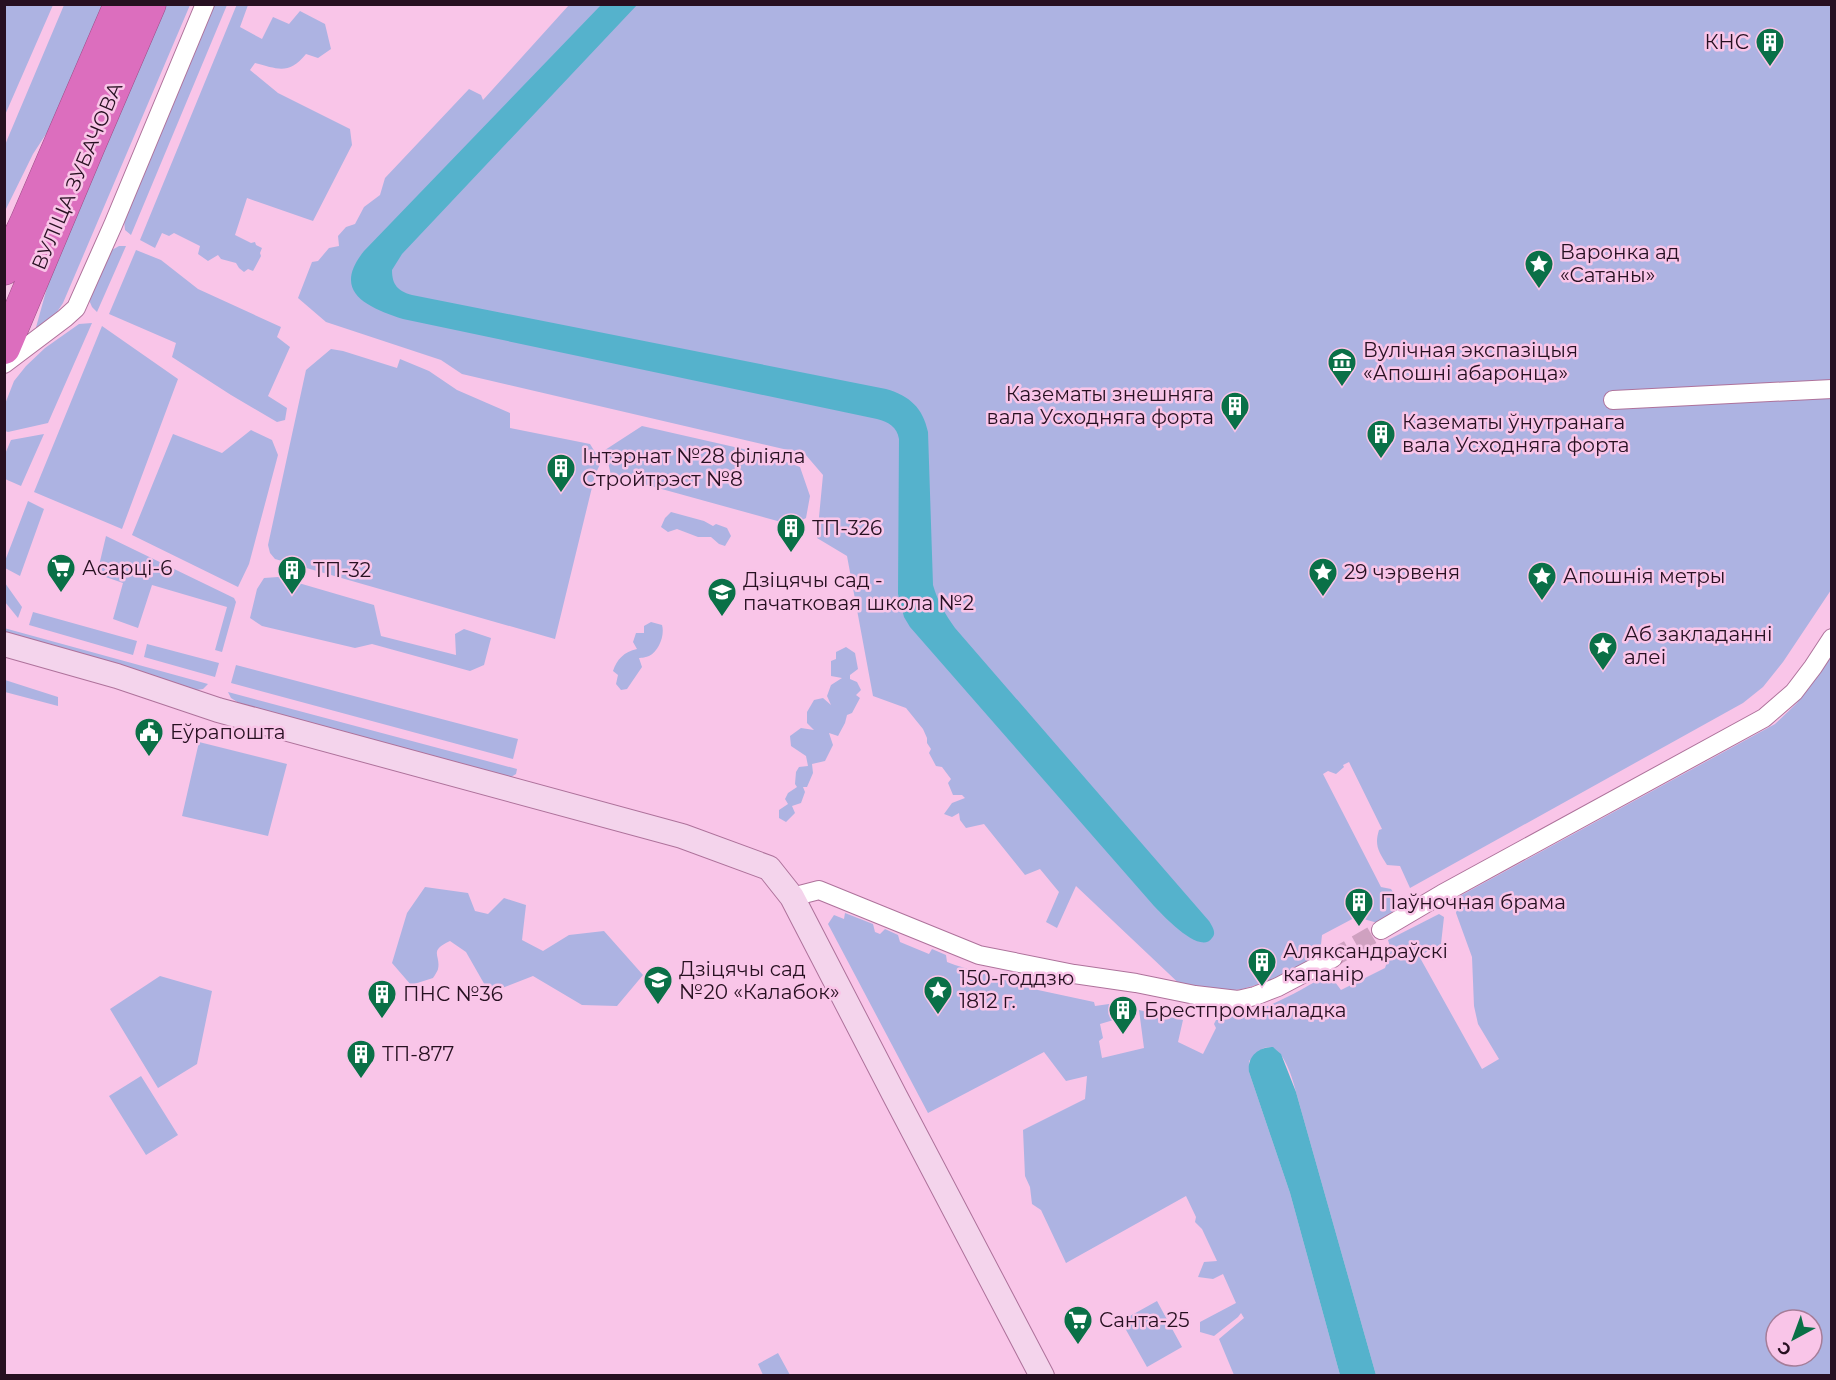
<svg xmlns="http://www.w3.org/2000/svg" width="1836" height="1380" font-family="Montserrat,sans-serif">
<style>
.green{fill:#adb3e2;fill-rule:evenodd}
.water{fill:#55b2cc}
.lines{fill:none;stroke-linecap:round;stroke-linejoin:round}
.street-tunnel{stroke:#cfa1c0;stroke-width:18;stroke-dasharray:18 9;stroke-linecap:butt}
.street-casing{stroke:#ae729b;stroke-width:20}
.secondary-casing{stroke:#ae729b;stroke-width:26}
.highway-casing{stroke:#9d4d87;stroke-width:33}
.street{stroke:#fff;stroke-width:18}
.secondary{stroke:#f4d4ec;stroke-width:24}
.highway{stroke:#dc6ebe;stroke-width:32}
.labels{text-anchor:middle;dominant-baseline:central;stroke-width:5;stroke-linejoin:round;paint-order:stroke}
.poi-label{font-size:20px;fill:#271021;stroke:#f9c5e8;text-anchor:start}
.street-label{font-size:20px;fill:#271021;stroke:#f9c5e8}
</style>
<rect width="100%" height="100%" fill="#f9c5e8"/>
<path class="green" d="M5 4 53 5 5 115 4 5Z
M237 4 248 5 240 27 262 39 273 17 289 24 300 11 325 24 331 49 318 58 306 54C289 75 278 69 255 63L250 70 278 93 350 129 352 145 313 221 247 198 235 235 251 243 255 242 256 245 262 248 260 253 261 256 253 271 248 269 244 272 239 268 236 263 221 259 218 255 208 261 198 254 200 246 174 233 169 236 162 233 155 248 140 240Z
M64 5H106L61 111 33 154 5 211 4 148 7 140Z
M165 5H190L63 303 53 318 35 331 51 273Z
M213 5H227L131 235 125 230 124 220Z
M569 5H1831V590L1783 662 1763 687 1743 703 1410 888 1400 866 1387 865C1379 852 1374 846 1379 830L1382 829 1349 762 1343 765 1344 767 1336 774 1328 771 1323 774 1381 887 1391 889 1399 901 1393 916 1378 923 1356 917 1322 935 1320 954 1274 980 1242 989 1211 993 1186 990 1076 886 1057 928 1046 922 1059 892 1040 869 1025 875 984 824 966 828 960 820 959 813 952 817 944 814 952 803 965 798 962 795H953L948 783 951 779 942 767 936 766 929 753 931 749 927 743V738L923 729 906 708 873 696 847 556 817 538 823 475 805 454 462 374 441 360 326 322 298 298 312 262 318 261 329 248 339 246 338 236 346 227 355 224 364 207 380 195 385 178 469 89 481 95 483 100Z
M119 246H126L97 312 92 307 89 300 112 250Z
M136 250 161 260 198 289 281 327 277 337 290 347 268 396 287 408 285 420 277 422 231 395 172 357 176 343 109 314Z
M92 323 48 423 8 432 5 431V404L14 381 26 366 45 348 79 324Z
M102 326 178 379 122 529 34 492Z
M331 349 343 351 397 368 400 359 429 371 457 390 510 413V428L590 444 601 462 595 475 555 639 275 559 270 553 268 545 306 370Z
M642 426 765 454 800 467 810 496 806 518 792 525 611 475 605 450Z
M251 430 272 440 278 455 249 564 238 587 132 535 173 434 222 453Z
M44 434 21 486 5 479V454L11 440Z
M28 501 44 509 20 576 5 568V561Z
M671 512 704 521 713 526 716 524 727 528 731 536 725 546 719 544 711 537H698L677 529 668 532 661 527 665 518Z
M106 536 234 598 236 602 222 652 215 650 227 607 152 585 138 628 113 619 123 583 97 574Z
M278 577 374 605 381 636 456 655 455 634 464 629 491 638 484 665 470 671 372 644 355 648 262 626 250 618 257 589 264 578Z
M5 583 22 607 18 618 5 602Z
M33 612 137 641 133 655 29 625Z
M651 622 662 625C665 635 659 651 649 656 647 657 641 658 639 658L642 667 627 689 621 690 616 684 618 675 613 671C617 659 624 652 637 649L633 642 636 633H644V626Z
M4 628 208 684 203 689 196 690 116 669 81 653 5 632Z
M147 644 219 663 215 677 144 657Z
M846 647 855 653 858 669 850 675V679L857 682 861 690 856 695 860 698 852 713 847 715 845 723 838 736 829 733 833 745 825 761 812 764 813 773 807 787H803L805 792 801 803 792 806 795 813 786 822 779 818V810L788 804 785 799 788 793 797 787 795 784 796 772 799 767 808 766 806 756 791 746 790 736 801 728 814 730 807 723V712L814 700 823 698 831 705 827 696 831 685 842 678 831 676V661L836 659V652Z
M1831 656V1375H1376L1296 1092C1293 1080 1282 1040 1264 1048 1259 1050 1254 1057 1249 1061V1072L1290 1193 1340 1375H1234L1219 1339 1244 1318 1241 1313 1238 1317 1214 1336 1200 1332V1322L1236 1303 1223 1274 1213 1279 1198 1277 1204 1262 1217 1261 1202 1229 1195 1222 1196 1217 1186 1196 1066 1263 1041 1210 1032 1204 1030 1187 1025 1176 1023 1130 1085 1099 1087 1076 1066 1081 1044 1052 928 1113 828 924 834 915 844 919 845 913 873 924 875 932 880 934 885 929 898 935 900 942 929 954 932 949 946 955 947 962 955 965 1038 990 1094 1002 1095 1006 1109 1004 1117 1010V1019L1100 1024 1103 1038 1099 1041 1102 1058 1144 1048 1139 1010 1183 1020 1178 1042 1203 1054 1216 1028 1214 1024 1216 1020H1219L1223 1014C1259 1017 1298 991 1329 974L1341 990 1385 968 1391 950 1388 940 1439 914 1444 917 1441 944 1419 956 1482 1069 1499 1059 1478 1024 1474 1006 1472 957 1456 913 1458 897 1775 724 1797 703ZM1776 1320H1812V1356H1776Z
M236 665 518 739 513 759 231 683Z
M5 680 58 697V706L5 692Z
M228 692 517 769 516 774 511 777 242 705 231 698Z
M199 742 287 764 268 836 182 816Z
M425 887 468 893 475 911 488 914 504 898 526 905 522 940 543 951 569 935 604 931 643 975 617 1006 582 1005 533 976 502 988 486 987 466 952 450 941C428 951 441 955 438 969 438 970 434 977 433 978L411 985 392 963 407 913Z
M160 976 212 991 197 1064 158 1088 110 1009Z
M141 1076 178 1135 146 1155 109 1096Z
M1157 1301 1182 1347 1147 1367 1121 1321Z
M778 1353 790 1375H763L758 1364Z"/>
<path class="water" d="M601 5H637L402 254 392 270C392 285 398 291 412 295L886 389C910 396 923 408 928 432L933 585C938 602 945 614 955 628L1209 921C1212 926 1217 933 1212 938 1200 956 1162 914 1154 906L910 627 904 617 898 594 899 439C897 427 889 422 877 419L403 319C367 307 331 292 364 251Z
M1273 1047 1281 1054 1296 1092 1376 1375H1340L1290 1193 1249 1072C1247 1057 1258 1047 1273 1047Z"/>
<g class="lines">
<path class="street-tunnel" d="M1333 958 1381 930"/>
<g class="street-casing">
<path id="street" d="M4 364 65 318 76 308 113 225 205 4
M1613 400 1832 389
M792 897 819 890 979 955 1074 974 1136 983 1195 995 1238 1000 1255 996 1278 987 1333 958
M1381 930 1442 894 1764 718 1794 692 1813 667 1832 638"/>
</g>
<g class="secondary-casing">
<path id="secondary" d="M4 644 117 676 218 710 682 836 769 868 792 897 896 1098 1042 1376"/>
</g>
<g class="highway-casing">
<path id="highway" d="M4 269 26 222 120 4
M4 348 89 146 150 4"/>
</g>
<use href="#street" class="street"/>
<use href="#secondary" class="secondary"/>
<use href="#highway" class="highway"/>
</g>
<defs>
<g id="building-pin" transform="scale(1.5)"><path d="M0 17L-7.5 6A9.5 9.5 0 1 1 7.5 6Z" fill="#0a7047" stroke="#f9c5e8"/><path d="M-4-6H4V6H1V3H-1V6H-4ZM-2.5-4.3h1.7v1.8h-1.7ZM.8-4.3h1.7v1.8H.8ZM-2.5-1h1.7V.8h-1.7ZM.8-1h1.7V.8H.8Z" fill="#fff"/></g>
<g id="sight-pin" transform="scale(1.5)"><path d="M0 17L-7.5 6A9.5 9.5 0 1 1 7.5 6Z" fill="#0a7047" stroke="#f9c5e8"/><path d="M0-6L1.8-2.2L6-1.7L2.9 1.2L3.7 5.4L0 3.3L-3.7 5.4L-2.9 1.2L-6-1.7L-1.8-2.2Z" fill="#fff"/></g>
<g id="museum-pin" transform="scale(1.5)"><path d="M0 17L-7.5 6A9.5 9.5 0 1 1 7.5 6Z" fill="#0a7047" stroke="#f9c5e8"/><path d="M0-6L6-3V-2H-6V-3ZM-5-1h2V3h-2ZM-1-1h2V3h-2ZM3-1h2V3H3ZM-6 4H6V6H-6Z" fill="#fff"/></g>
<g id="supermarket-pin" transform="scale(1.5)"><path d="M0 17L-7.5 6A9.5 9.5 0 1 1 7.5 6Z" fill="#0a7047" stroke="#f9c5e8"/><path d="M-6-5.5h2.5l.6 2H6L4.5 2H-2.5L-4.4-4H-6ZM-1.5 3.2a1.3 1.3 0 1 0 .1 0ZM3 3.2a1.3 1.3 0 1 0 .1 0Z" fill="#fff"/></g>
<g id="school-pin" transform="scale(1.5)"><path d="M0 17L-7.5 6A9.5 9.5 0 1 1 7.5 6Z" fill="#0a7047" stroke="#f9c5e8"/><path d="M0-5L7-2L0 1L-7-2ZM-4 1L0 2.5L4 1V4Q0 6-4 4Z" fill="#fff"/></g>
<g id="civic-pin" transform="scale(1.5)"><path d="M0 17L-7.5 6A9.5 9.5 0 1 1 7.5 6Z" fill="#0a7047" stroke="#f9c5e8"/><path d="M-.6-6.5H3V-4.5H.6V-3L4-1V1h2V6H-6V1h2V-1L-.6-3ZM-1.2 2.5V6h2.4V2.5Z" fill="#fff"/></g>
</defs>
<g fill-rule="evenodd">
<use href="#building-pin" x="1770" y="42"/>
<use href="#sight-pin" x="1539" y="264"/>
<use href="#museum-pin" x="1342" y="362"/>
<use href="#building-pin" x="1235" y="406"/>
<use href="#building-pin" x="1381" y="434"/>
<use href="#building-pin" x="561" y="468"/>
<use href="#building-pin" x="791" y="528"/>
<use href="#supermarket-pin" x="61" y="568"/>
<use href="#building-pin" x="292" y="570"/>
<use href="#sight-pin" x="1323" y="572"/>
<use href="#sight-pin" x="1542" y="576"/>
<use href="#school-pin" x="722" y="592"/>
<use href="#sight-pin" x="1603" y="646"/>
<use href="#civic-pin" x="149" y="732"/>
<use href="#building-pin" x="1359" y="902"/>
<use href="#building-pin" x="1262" y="962"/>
<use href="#school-pin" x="658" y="980"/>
<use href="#sight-pin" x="938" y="990"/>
<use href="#building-pin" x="382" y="994"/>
<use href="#building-pin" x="1123" y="1010"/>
<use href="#building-pin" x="361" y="1054"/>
<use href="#supermarket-pin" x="1078" y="1320"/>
</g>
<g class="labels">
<g class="poi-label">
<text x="1749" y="42" text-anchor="end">КНС</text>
<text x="1560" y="252">Варонка ад<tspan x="1560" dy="23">«Сатаны»</tspan></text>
<text x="1363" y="350">Вулічная экспазіцыя<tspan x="1363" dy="23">«Апошні абаронца»</tspan></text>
<text x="1214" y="394" text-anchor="end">Казематы знешняга<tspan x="1214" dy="23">вала Усходняга форта</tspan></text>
<text x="1402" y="422">Казематы ўнутранага<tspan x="1402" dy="23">вала Усходняга форта</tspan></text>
<text x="582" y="456">Інтэрнат №28 фiлiяла<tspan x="582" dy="23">Стройтрэст №8</tspan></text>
<text x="812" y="528">ТП-326</text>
<text x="82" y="568">Асарці-6</text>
<text x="313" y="570">ТП-32</text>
<text x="1344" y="572">29 чэрвеня</text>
<text x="1563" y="576">Апошнія метры</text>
<text x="743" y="580">Дзіцячы сад -<tspan x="743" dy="23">пачатковая школа №2</tspan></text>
<text x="1624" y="634">Аб закладанні<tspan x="1624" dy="23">алеі</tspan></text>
<text x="170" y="732">Еўрапошта</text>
<text x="1380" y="902">Паўночная брама</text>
<text x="1283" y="951">Аляксандраўскі<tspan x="1283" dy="23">капанір</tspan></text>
<text x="679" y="969">Дзіцячы сад<tspan x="679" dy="23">№20 «Калабок»</tspan></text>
<text x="959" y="978">150-годдзю<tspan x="959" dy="23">1812 г.</tspan></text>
<text x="403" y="994">ПНС №36</text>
<text x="1144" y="1010">Брестпромналадка</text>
<text x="382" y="1054">ТП-877</text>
<text x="1099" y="1320">Санта-25</text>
</g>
<g class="street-label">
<text transform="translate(77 176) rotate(-67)">ВУЛІЦА ЗУБАЧОВА</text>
</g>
</g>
<rect width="1836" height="1380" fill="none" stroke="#271021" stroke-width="12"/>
<g transform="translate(1794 1338) rotate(221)"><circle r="28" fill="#f9c5e8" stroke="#a57d98" stroke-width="1.5"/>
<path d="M0-4.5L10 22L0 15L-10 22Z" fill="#0a7047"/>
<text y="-9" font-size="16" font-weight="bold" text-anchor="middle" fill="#271021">С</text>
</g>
</svg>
